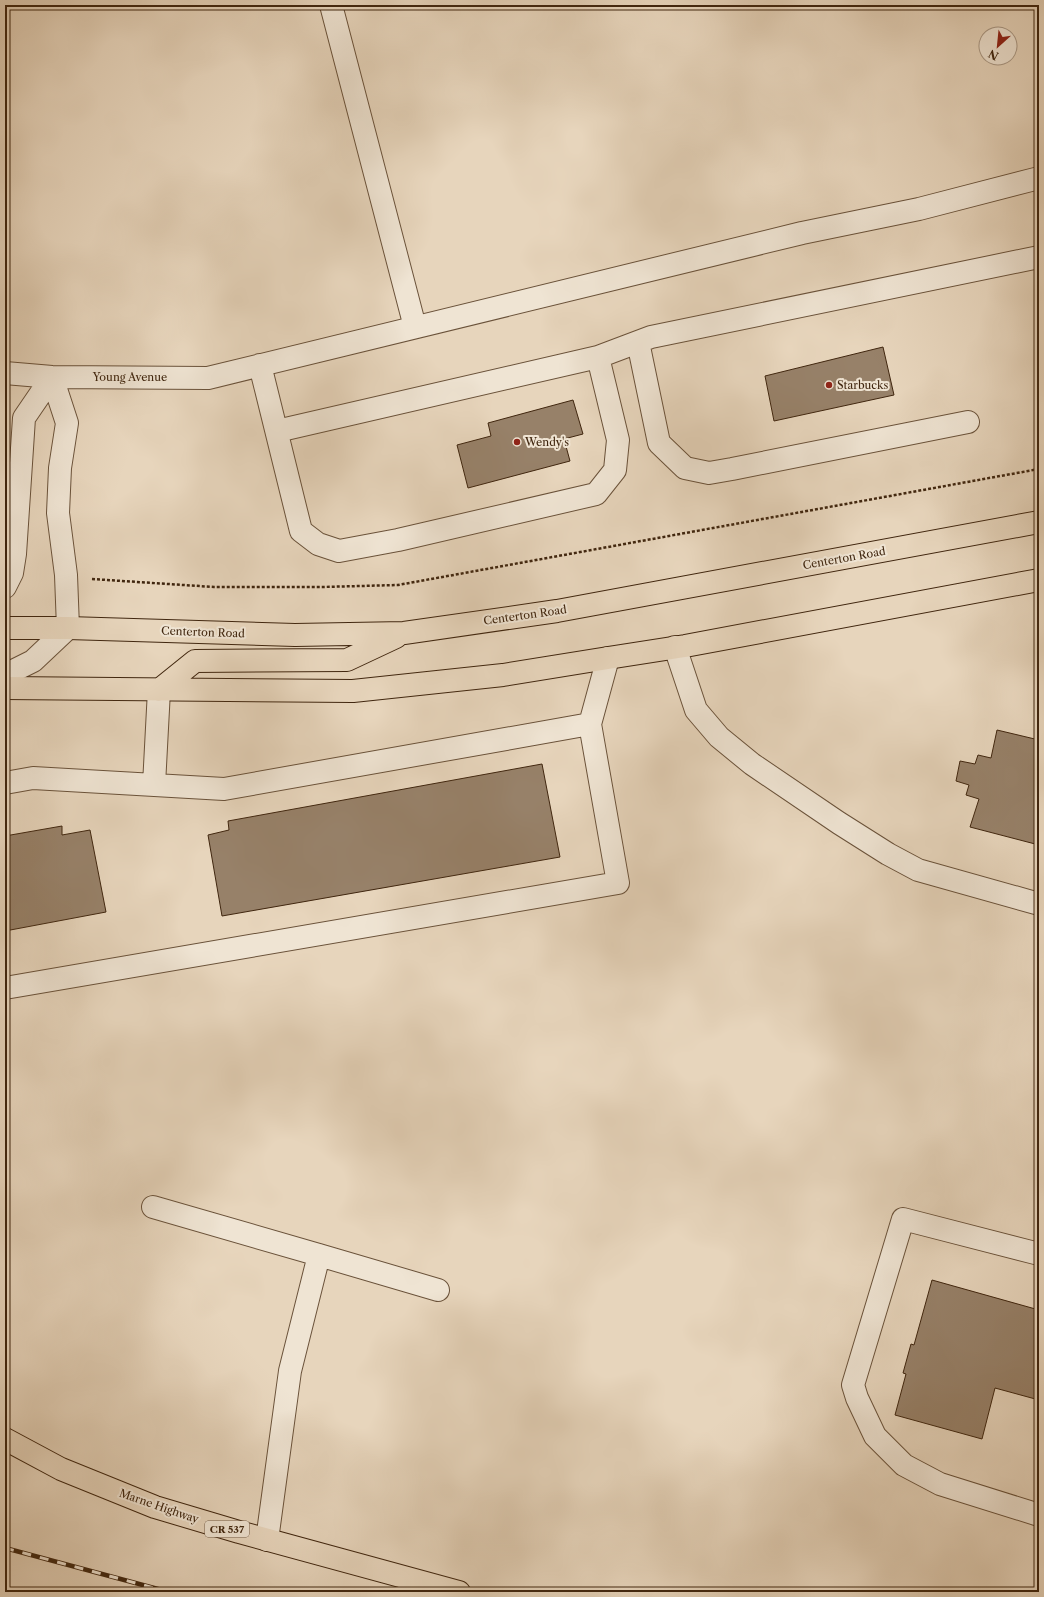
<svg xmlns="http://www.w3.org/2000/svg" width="1044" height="1597" font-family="'Libre Caslon Text',serif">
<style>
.building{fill:#978169;stroke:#40260f}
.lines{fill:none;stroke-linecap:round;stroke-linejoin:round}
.minor-casing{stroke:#6a523a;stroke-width:24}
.major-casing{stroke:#40260f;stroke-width:24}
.path{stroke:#40260f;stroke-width:2.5;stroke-dasharray:3 2;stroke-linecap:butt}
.minor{stroke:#efe4d3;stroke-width:22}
.major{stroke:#e7d5bc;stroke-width:22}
.rail-casing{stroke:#40260f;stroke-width:4.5}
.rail{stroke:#efe4d3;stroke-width:3;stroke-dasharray:9;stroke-linecap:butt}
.poi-dot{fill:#8f2418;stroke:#efe4d3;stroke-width:1.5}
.labels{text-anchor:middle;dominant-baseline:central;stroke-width:4;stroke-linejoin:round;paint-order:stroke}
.shield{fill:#efe4d3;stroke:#745f4a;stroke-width:1}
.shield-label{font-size:10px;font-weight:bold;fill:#40260f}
.street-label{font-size:11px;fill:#40260f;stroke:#efe4d3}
.poi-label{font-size:11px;fill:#40260f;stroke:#efe4d3;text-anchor:start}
</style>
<rect width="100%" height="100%" fill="#e7d5bc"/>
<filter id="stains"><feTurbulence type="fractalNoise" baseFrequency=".005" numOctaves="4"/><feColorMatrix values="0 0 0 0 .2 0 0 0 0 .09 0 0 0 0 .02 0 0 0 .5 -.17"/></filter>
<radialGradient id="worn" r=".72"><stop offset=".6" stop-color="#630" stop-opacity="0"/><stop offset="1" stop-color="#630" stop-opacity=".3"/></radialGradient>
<path class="building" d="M883 347 894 395 774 421 765 376Z
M573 400 583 434 564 439 570 461 468 488 457 445 491 436 488 423Z
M997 730 1039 740V845L970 827 979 799 966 795 969 785 956 781 960 761 975 764 978 755 991 758Z
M542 764 560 857 222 916 208 835 229 830 228 821Z
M62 826V835L90 830 106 912 5 931V836Z
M932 1280 1039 1310V1400L995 1388 982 1439 895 1415 906 1374 903 1373 911 1344 914 1345Z"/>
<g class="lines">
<g class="minor-casing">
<path id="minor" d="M331 5 415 327
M638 342 659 443 685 468 709 473 732 469 968 422
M260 365 301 531 318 544 339 551 398 540 596 494 615 470 618 440 598 357
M5 373 52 377 208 378 802 233 919 209 1039 178
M277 431 598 357 651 337 1039 257
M5 587 12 573 15 554 24 418 52 377 67 423 60 468 58 513 66 575 68 628 33 661 5 675
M675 647 696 710 719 737 752 764 839 823 888 854 918 870 1039 904
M590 724 608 658
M5 783 33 778 224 789 590 724 618 883 5 988
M154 785 159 690
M153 1207 319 1255
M1039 1254 903 1219 853 1385 857 1398 875 1436 904 1465 940 1484 1039 1515
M267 1540 290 1371 319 1255 438 1290"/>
</g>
<g class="major-casing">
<path id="major" d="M5 628H68L295 635 404 633 557 611 1039 522
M5 688 353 691 503 675 608 658 685 646 1039 580
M159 690 195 661 347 660 396 637
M5 1439 61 1469 155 1507 239 1532 459 1592"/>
</g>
<path class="path" d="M92 579 214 587H322L398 585 1039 469"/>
<use href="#minor" class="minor"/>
<use href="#major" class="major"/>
<g class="rail-casing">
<path id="rail" d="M5 1548 169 1592"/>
</g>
<use href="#rail" class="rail"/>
</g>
<g class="poi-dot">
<circle cx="829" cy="385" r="4"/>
<circle cx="517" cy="442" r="4"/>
</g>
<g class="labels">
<rect class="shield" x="205" y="1521" width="44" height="16" rx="3"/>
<g class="shield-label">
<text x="227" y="1529">CR 537</text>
</g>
<g class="street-label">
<text x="130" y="377">Young Avenue</text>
<text transform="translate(844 558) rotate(-10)">Centerton Road</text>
<text transform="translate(525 615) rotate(-8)">Centerton Road</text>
<text transform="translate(203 632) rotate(2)">Centerton Road</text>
<text transform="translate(159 1506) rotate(19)">Marne Highway</text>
</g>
<g class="poi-label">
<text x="837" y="385">Starbucks</text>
<text x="525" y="442">Wendy's</text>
</g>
</g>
<rect width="1044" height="1597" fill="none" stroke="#e7d5bc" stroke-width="20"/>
<rect x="6" y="6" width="1032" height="1585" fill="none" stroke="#40260f" stroke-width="2"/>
<rect x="10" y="10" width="1024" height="1577" fill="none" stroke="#40260f"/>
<g transform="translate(998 46) rotate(207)"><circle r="19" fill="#efe4d3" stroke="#a99885"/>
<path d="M0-3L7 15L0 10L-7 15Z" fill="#8f2418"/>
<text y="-6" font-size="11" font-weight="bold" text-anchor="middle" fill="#40260f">N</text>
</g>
<rect width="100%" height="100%" filter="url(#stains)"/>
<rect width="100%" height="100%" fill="url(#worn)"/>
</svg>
